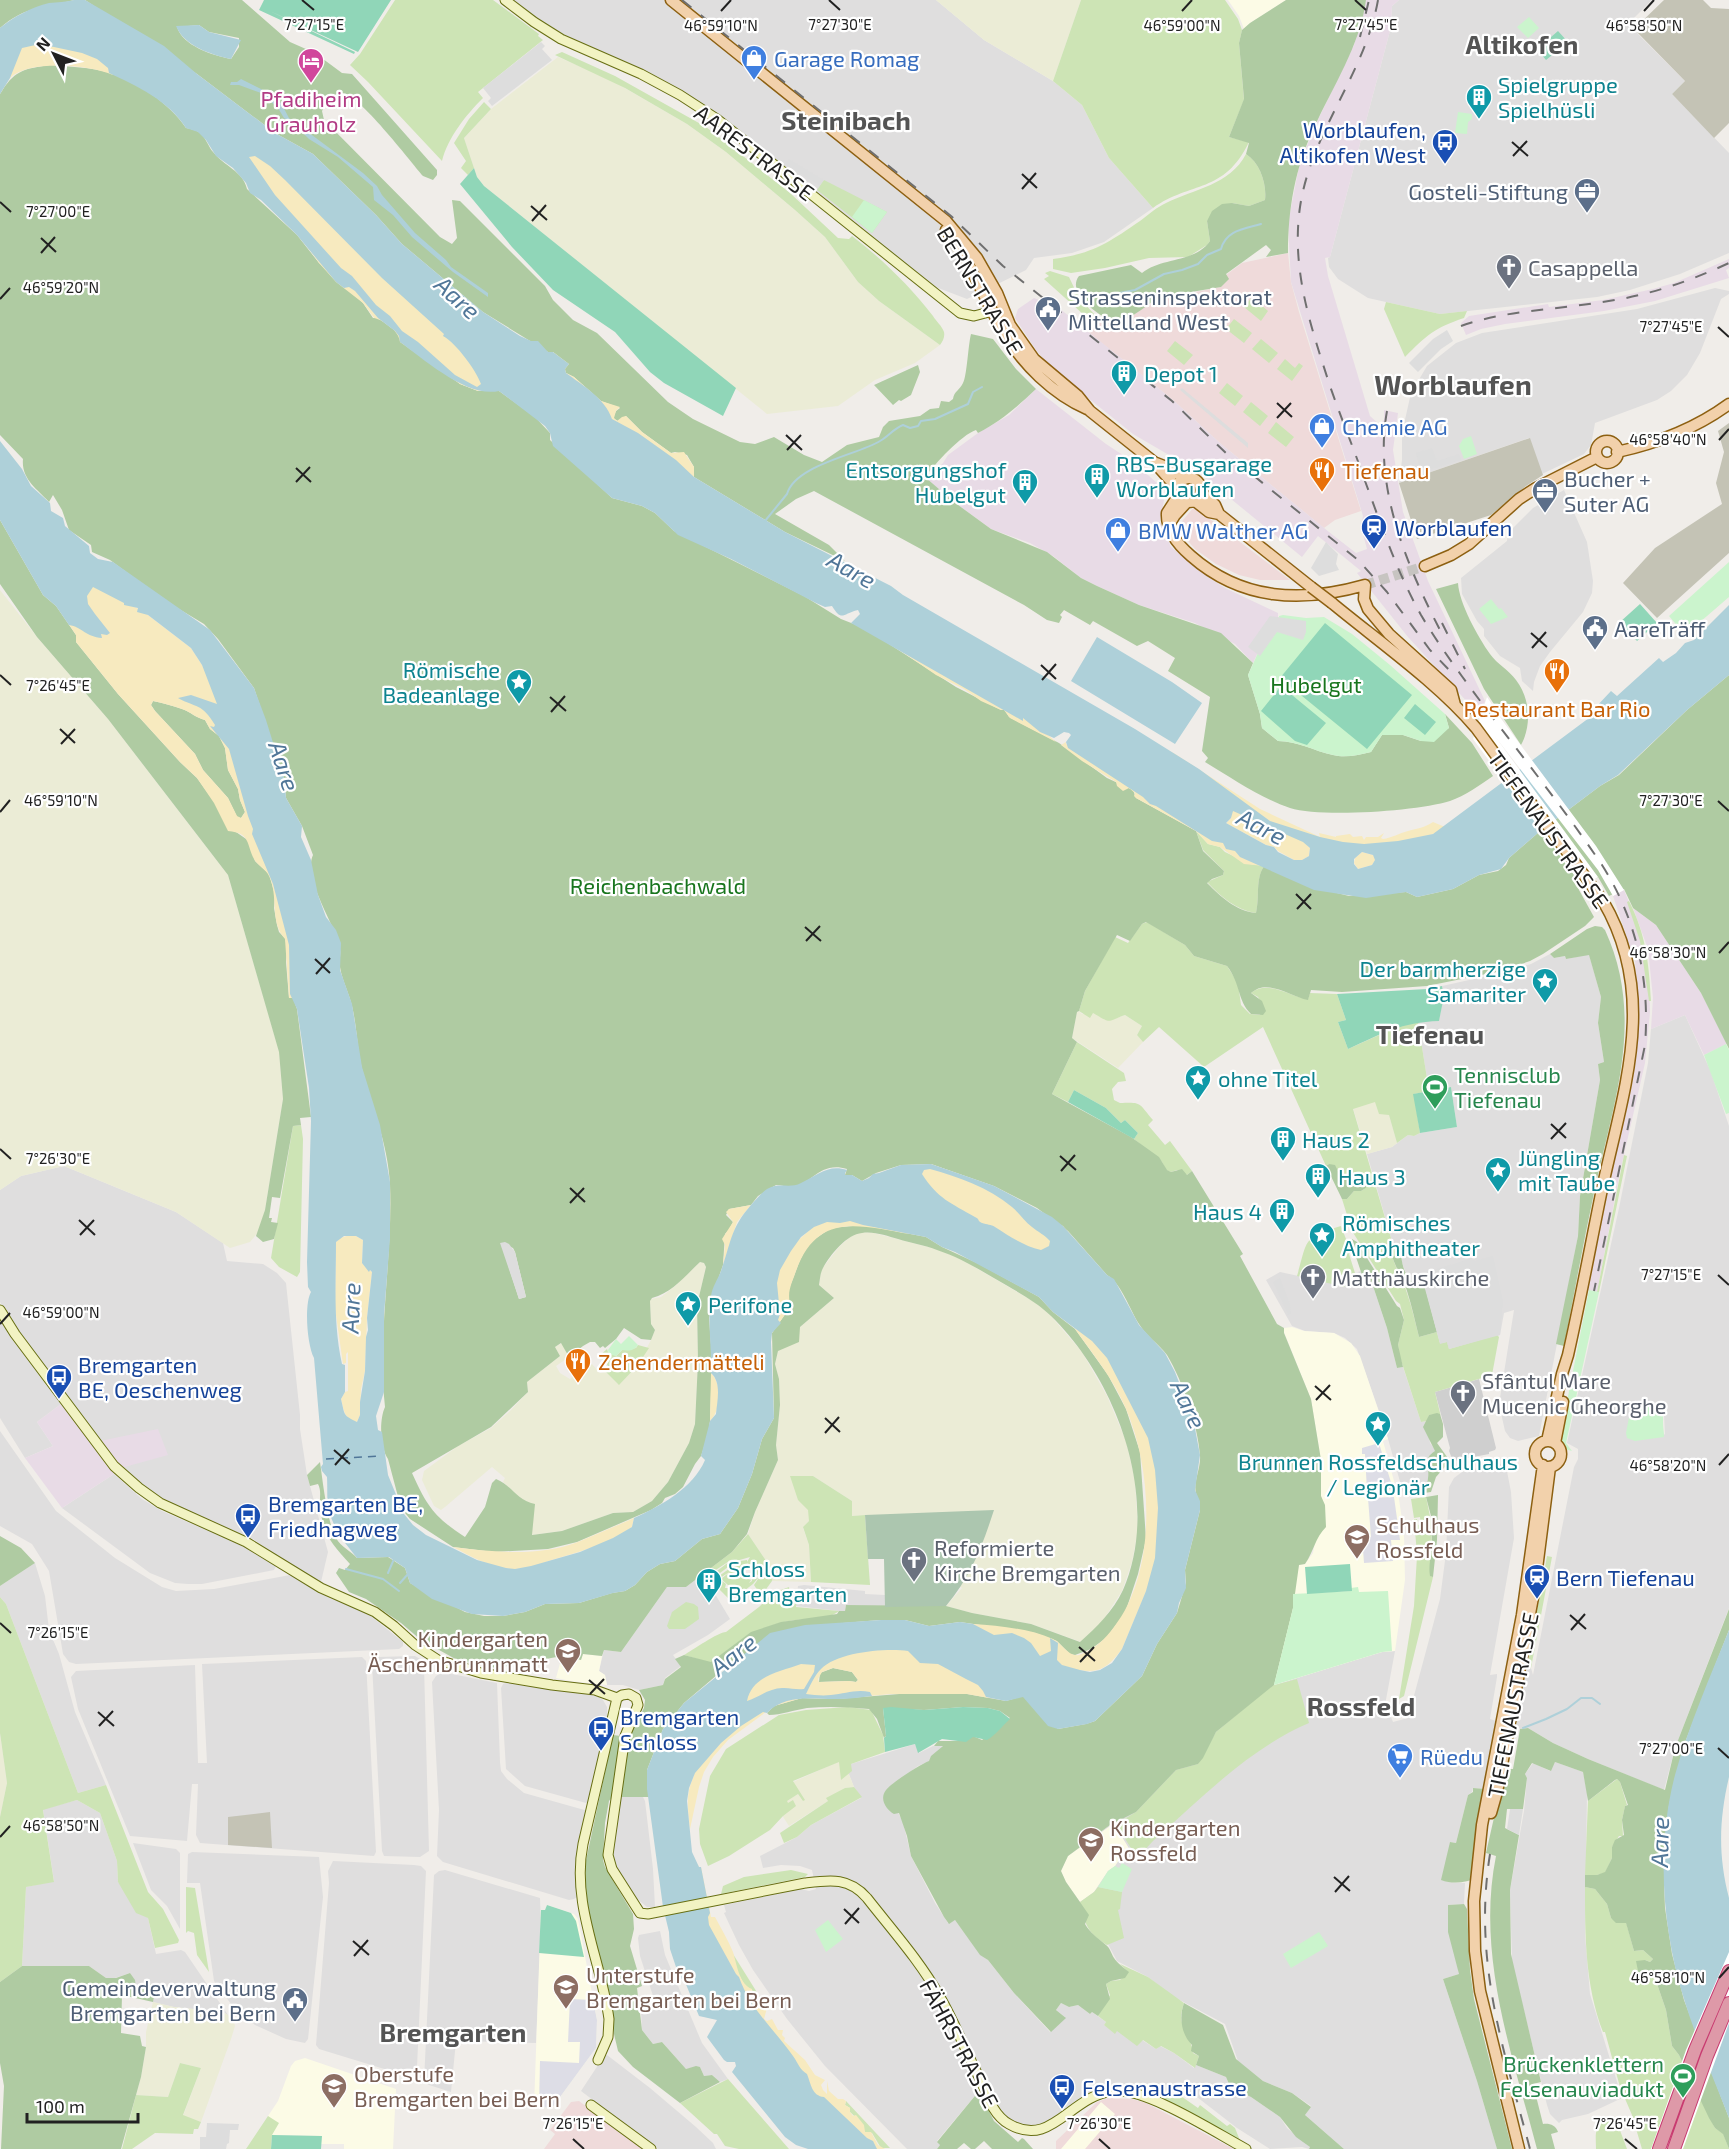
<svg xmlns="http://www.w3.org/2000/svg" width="1729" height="2149" font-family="'Exo 2',sans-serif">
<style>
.residential{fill:#dfdede;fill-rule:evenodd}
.commercial{fill:#efdada}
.industrial{fill:#e8dbe6}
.education{fill:#fcfbe6}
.religious{fill:#cfcfcf}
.construction{fill:#c4c3b5}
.farmland{fill:#ebecd6}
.grass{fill:#cde4b5}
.forest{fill:#afcba2;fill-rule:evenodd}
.sand{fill:#f7eabf;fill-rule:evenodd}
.cemetery{fill:#acc6af}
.park{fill:#cbf4cd}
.pitch{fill:#90d6b8}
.parking{fill:#ddd}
.plaza{fill:#dddde6}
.water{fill:#aed0d9;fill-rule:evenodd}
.pier{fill:#fff}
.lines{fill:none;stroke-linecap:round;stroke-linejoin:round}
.stream{stroke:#aed0d9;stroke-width:2}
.ferry{stroke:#507698;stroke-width:1.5;stroke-dasharray:8 6;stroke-linecap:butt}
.primary-tunnel{stroke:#c7c4c1;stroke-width:10;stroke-dasharray:10 5;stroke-linecap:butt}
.secondary-casing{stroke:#676e12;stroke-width:11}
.primary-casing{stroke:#8d6011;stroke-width:13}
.highway-casing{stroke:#c83b70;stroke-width:14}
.secondary{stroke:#f2f3c3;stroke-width:9}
.primary{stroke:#f2d1ab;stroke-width:10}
.highway{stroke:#de99a8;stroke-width:12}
.rail{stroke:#6f6f6f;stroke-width:2;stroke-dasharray:12 12;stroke-linecap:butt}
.primary-bridge-casing{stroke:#8d6011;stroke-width:13;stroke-linecap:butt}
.primary-bridge{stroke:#f2d1ab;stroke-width:10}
.ticks{fill:none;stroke:#212121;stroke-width:2}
.labels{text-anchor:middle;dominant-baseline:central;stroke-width:4.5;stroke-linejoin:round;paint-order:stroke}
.shop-label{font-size:22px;fill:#366cbe;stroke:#fff;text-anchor:start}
.culture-label{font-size:22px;fill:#0d838f;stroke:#fff;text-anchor:start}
.hotel-label{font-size:22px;fill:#b23c85;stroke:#fff}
.transit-label{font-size:22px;fill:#164399;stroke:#fff;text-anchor:start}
.street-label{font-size:22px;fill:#212121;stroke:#fff}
.service-label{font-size:22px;fill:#4e5e75;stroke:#fff;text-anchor:start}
.worship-label{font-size:22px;fill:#5b616d;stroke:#fff;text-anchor:start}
.food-label{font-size:22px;fill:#c56008;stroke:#fff;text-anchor:start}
.park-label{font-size:22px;fill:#18751d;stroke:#fff}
.leisure-label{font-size:22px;fill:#27864d;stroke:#fff;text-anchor:start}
.education-label{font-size:22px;fill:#785e54;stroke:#fff;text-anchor:start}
.water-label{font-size:24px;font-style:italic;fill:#507698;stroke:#fff}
.quarter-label{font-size:26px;font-weight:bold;fill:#545454;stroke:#fff}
.district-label{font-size:28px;font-weight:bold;fill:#545454;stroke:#fff}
.ticks-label{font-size:15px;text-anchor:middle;fill:#212121;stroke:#fff;stroke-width:4.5;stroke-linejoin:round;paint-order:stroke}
</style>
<rect width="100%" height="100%" fill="#f0ede9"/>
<path class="residential" d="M505 0H936L984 40 1053 81 1082 105 1109 158 1153 208 1104 242 1072 253 1034 258 1026 270 967 299 920 281 826 207 743 133 680 95 567 42Z
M1399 0H1652L1628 24 1685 81 1672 94 1729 153V253L1680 274 1630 290 1597 297 1440 314 1368 298 1338 279 1329 267 1328 258 1330 257 1391 27 1392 6Z
M1715 288 1729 291V294L1721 299 1700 353 1687 375 1671 391 1657 400 1595 423 1591 445 1584 454 1542 474 1529 438 1399 483 1402 460V433L1411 393 1427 366 1456 343 1482 333 1637 309Z
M1564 490 1587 542 1593 581 1592 593 1583 612 1550 652 1540 666 1534 682 1533 691 1522 681 1520 668 1500 656 1484 636V629L1477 621 1462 594 1461 578 1507 541 1508 533 1533 508Z
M1550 954 1554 958 1565 956 1566 959 1589 954 1601 997 1598 1023 1604 1062 1598 1064 1600 1080 1580 1196 1578 1236 1539 1436 1518 1441 1510 1438 1505 1431 1499 1404 1514 1310 1504 1313 1500 1335 1449 1349 1423 1279 1414 1284 1408 1278 1402 1263 1401 1254 1396 1255 1367 1154 1392 1147 1408 1135 1414 1136 1420 1133 1457 1127 1451 1087 1429 1091 1418 1022 1439 1020 1444 996 1442 986 1501 973 1531 964Z
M1685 1015 1711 1072 1729 1126V1608L1675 1748 1664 1790 1588 1759 1553 1743 1528 1728 1520 1729 1515 1722 1527 1667 1531 1668 1533 1675 1574 1467 1578 1459V1449L1567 1443 1619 1208 1648 1063 1651 1029ZM1641 1403 1664 1414 1665 1435Z
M64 1166 176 1212 223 1243 227 1261 263 1264 277 1273 286 1283 300 1415V1429L307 1475 328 1552 321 1582 296 1569 253 1539 164 1502 121 1468 10 1320 0 1302V1190L21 1176Z
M1361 1271 1362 1275 1369 1274 1387 1328 1397 1368 1403 1367 1421 1422 1427 1421 1430 1443 1436 1451 1428 1459 1429 1477 1424 1493 1404 1496 1385 1428 1357 1349 1345 1338 1334 1333 1305 1331 1292 1326 1266 1280 1280 1272 1345 1286 1342 1277Z
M0 1317 61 1404 37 1422 53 1446 25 1458 0 1418Z
M0 1431 56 1511 115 1558 162 1587 176 1591 214 1589 290 1575 331 1599 362 1609 403 1642V1646L399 1649 76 1664 69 1662 63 1654 49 1571 32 1544 0 1526Z
M1498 1463 1506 1466 1511 1492 1514 1538 1490 1675 1497 1674V1677L1490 1719 1496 1721 1483 1789 1473 1788 1472 1792 1468 1795 1456 1843 1450 1842 1447 1882 1465 1883 1464 1904 1448 1905 1459 1974 1443 1979 1477 2081 1497 2149H1344L1305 2115 1311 2106 1292 2093 1263 2081 1238 2061 1225 2024 1174 1997 1148 1977 1117 1961 1108 1944 1066 1882 1068 1856 1110 1825 1271 1686 1382 1652 1395 1651 1385 1705 1386 1714 1391 1717 1393 1722 1408 1718 1440 1599 1446 1553 1449 1487 1454 1478 1462 1472Z
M114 1474 142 1499 162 1511 236 1543 276 1566 274 1570 202 1584H188L175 1583 150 1573 62 1508Z
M35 1563 45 1596 49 1630 59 1654 75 1712 106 1785 78 1793 6 1604 0 1597V1586Z
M703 1574 730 1619 708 1635 673 1655 681 1666 665 1678 663 1685 639 1690 623 1685H607L605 1675 599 1671 604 1650 621 1652 667 1587H686Z
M804 1585 865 1591V1594L885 1595V1607L846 1605 845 1611H839L796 1606 798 1586Z
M415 1656 420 1659 424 1666 429 1851 420 1857 384 1856 382 1851 372 1664 378 1657Z
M362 1657 366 1661 376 1852 374 1856 200 1843 196 1835 198 1784H192L187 1841 130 1836 78 1709 71 1677 76 1671 195 1665 198 1763H207L202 1664Z
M442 1672 497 1683 500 1762 501 1771 507 1779 524 1793 588 1811 575 1866 577 1897 574 1899 569 1900 443 1862 437 1856 439 1810 432 1682 436 1676Z
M506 1683 591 1695 599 1697 603 1700 607 1707V1717L592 1790 588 1802 586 1803 525 1786 506 1769 501 1688 503 1684Z
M915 1744 919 1753 933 1746H943L930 1761 918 1766 886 1790 903 1822 911 1856 935 1903 948 1923 955 1920 980 1954 988 1960 1014 1993 1050 2032 1065 2017 1056 2010 1061 2003 1069 2007 1078 2005 1090 2014 1092 2012 1106 2022 1104 2025 1142 2040 1156 2049 1160 2046 1174 2053 1194 2068 1196 2065 1226 2077 1229 2084 1236 2090 1251 2097 1280 2117 1287 2128 1310 2147 1309 2149 1302 2147 1270 2149 1237 2128 1184 2087 1177 2093 1136 2087 1134 2093 1103 2092 1043 2130 1008 2124 984 2088 979 2091 937 2141 940 2145 937 2149H907L825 2066 787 2019 753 1970 739 1945 724 1913 726 1912 724 1905 801 1889 809 1891 816 1889 812 1870 800 1866 781 1865 763 1868 760 1856 797 1837 811 1825 861 1798 854 1787 848 1772 851 1764Z
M1555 1762 1583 1772 1587 1792 1585 1935 1590 1994 1622 2098 1588 2114 1562 2120 1559 2123 1550 2114 1547 2105 1512 1962 1510 1890 1524 1811 1527 1778 1525 1774 1533 1763 1550 1771Z
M619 1797H643L645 1801 653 1869 655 1907H647L636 1898 618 1873 612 1858Z
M77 1800 100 1813 117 1861 118 1882 148 1918 156 1954 181 1950 185 1952 228 2015 223 2012 174 2007 153 2002 155 1985 145 1989 136 1988 130 1973 115 1978H106L89 1966H22L26 1887 54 1881 43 1809Z
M133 1843 176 1849 180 1853V1929L167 1906 151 1890Z
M192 1852 319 1857 323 1897 308 2039 305 2043 286 2039 255 2025 231 2004 214 1981 200 1883H187L188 1854Z
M333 1861 414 1865 421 1866 426 1871 417 2067 407 2076 319 2049 316 2045 329 1883 328 1871Z
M445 1870 540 1898 541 1926 536 2043 456 2041 451 2092 429 2085 424 2081 434 1875 439 1871Z
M660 1931 665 1955 702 2043 728 2079 720 2082 712 2075 704 2076 700 2067 686 2069 662 2042 653 2044 642 2030 641 2010 656 2005 640 1956 638 1938 639 1935Z
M607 2055 650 2088 696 2127 713 2143 716 2149H658L581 2091 604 2056Z"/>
<path class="commercial" d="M1288 253 1291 282 1299 312 1361 511 1335 520 1324 528 1221 444 1173 400 1083 328 1106 319 1116 324 1139 311 1157 297 1163 294 1169 293 1187 297 1190 293 1221 287 1226 275 1242 263Z
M1194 507 1290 580H1260L1239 575 1216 564 1195 549 1182 534 1178 526Z
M1108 2098 1132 2099 1146 2103 1234 2149H1056V2141L1097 2102Z
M579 2101 643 2149H544L555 2134 550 2130 571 2102Z"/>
<path class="industrial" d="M1366 0H1399L1392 6 1391 27 1330 257 1325 258 1328 276 1370 416 1379 424 1384 420V410L1398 413 1393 450 1403 512 1428 581 1485 701 1480 716 1408 637 1357 573 1361 571 1318 536 1302 557 1198 472 1133 434 1052 369 1036 350 1015 318 1018 309 1034 298 1046 303 1049 300 1173 400 1221 444 1329 532 1356 553 1367 549 1361 527 1363 516 1291 282 1288 223 1299 166 1314 128 1354 45Z
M1729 259V268L1726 270 1729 278 1655 301 1604 311 1505 324 1481 329 1466 335 1461 323 1469 316 1548 304 1549 307 1603 300 1653 289 1674 283Z
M1036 389 1106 444 1132 461 1157 483 1164 500 1160 522 1171 547 1208 577 1225 588 1278 613V623L1262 644 1253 663 1235 644 1195 623 1139 605 1097 586 1081 578 1053 556 1030 543 991 529 954 502 927 479 943 463 948 455 978 433 1009 415Z
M1624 890 1636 919 1649 980 1650 1012 1645 1063 1620 1172 1597 1292 1588 1290 1638 1039 1639 1013 1635 961 1613 896Z
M1633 908 1656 925 1701 993 1727 1044 1704 1055 1685 1015 1651 1029 1653 998 1648 949Z
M61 1404 114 1474 62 1508 25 1458 53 1446 37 1422Z
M158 1429 168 1455 121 1468 100 1441Z"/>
<path class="education" d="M1228 0H1286L1250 23 1244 29 1239 16Z
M1292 1327 1304 1331 1334 1333 1351 1343 1360 1356 1388 1439 1383 1441 1399 1499 1404 1534 1405 1580 1395 1651 1382 1652 1274 1685 1299 1565 1305 1564 1313 1553 1323 1502 1321 1496V1460L1311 1399 1284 1332V1328Z
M583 1654 602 1656 599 1671 605 1675 607 1685 571 1681 556 1678 562 1656 581 1660Z
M1110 1826 1116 1827 1130 1850 1128 1853 1125 1851 1115 1866 1108 1871 1094 1892 1080 1902 1066 1882 1061 1871 1068 1856Z
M547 1905 574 1914 578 1919 597 2020 596 2048 552 2108 534 2107 541 1910H545Z
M305 2058 396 2089 393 2149H344V2144H321V2136L272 2135 268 2116 278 2101 291 2066 295 2061Z
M1101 2102 1115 2114 1085 2149H1061Z"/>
<path class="religious" d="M1479 1379 1496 1448 1495 1450 1489 1452V1454L1453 1461 1449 1451 1450 1448 1435 1392Z"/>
<path class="construction" d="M1664 0H1703L1711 8 1729 9V123L1714 138 1672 94 1685 81 1634 29Z
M1729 423V553L1657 618 1623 583 1655 548 1722 504 1716 483 1724 452 1718 431Z
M1530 438 1543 475 1526 486 1491 515 1417 539 1399 483Z
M270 1812 272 1848 228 1845V1817Z"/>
<path class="farmland" d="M936 0H1081L1053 81 984 40Z
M558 57 609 79 687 124 726 152 795 210 825 237 858 282 879 301 940 345 915 363 875 380 838 406 767 414 484 186 477 177 464 138 491 109Z
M0 590 37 637 108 719 228 875 279 1051 283 1099 265 1210 259 1231 250 1242 230 1248 176 1212 64 1166 21 1176 0 1190Z
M1079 1011 1082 1014 1093 1013 1117 1018 1125 1015 1142 1026 1137 1035 1143 1042 1118 1068 1072 1038 1077 1012Z
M1375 1101 1389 1115 1397 1143 1392 1147 1367 1154 1353 1108Z
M860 1232 874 1233 936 1249 959 1258 1036 1303 1050 1315 1082 1352 1107 1396 1126 1441 1135 1480 1138 1530 1132 1562 1122 1591 1102 1622 1081 1642 1031 1624 972 1613 946 1606 962 1588 865 1515 852 1516V1501L813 1476 809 1521 803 1528 809 1545 811 1582 772 1581 773 1571 748 1534 755 1512 778 1460 776 1445 780 1405 779 1379 775 1364 778 1351 800 1327 834 1298 819 1285 821 1270 839 1247 850 1237Z
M700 1262 704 1263 706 1267 697 1305 698 1361 695 1424 689 1443 668 1482 652 1501 633 1512 613 1513 562 1531 531 1535 527 1502 522 1500 503 1482 505 1478 492 1467 445 1507 441 1510 434 1506 422 1480 424 1471 458 1446 491 1428 511 1410 528 1392 527 1382 560 1356 555 1347 562 1343 569 1357 556 1366 560 1373 570 1379 576 1374 579 1376 592 1364 600 1373 606 1372 618 1384 637 1366 651 1340 655 1330 651 1324 650 1301 651 1299 661 1297 674 1287Z
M0 1733 7 1783 0 1817Z
M840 1761 848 1772 854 1787 845 1788 827 1799 828 1801 789 1826 778 1809 786 1801 798 1794 803 1801 793 1782Z
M153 2002 174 2007 223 2012 228 2015 234 2022 235 2026 231 2039 201 2122 183 2116 201 2068 180 2063 168 2097 136 2095 141 2077 146 2047V2032Z"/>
<path class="grass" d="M395 0H493L539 34 538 36 543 40 478 92 483 98C466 115 448 137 442 161L368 82 350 65 360 54Z
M1081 0H1225L1238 19 1242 30 1239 43 1244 100 1229 137 1249 142C1224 194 1191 181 1153 208L1109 158 1082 105 1053 81Z
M562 52 615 76 706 127 790 193 838 238 849 239 852 236C882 259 910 286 933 316 936 321 942 326 944 332 945 337 943 341 940 345L879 301 858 282 825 237 795 210 726 152 687 124 625 88 555 55Z
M484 102 491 109 464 138 474 168 468 175 461 168 466 161 454 143 469 119Z
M1246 154C1260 163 1267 184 1265 200L1249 206 1232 203 1207 221 1210 241 1207 245 1188 257 1149 258 1105 268 1071 273 1053 269V259C1092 254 1108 243 1140 221 1148 215 1157 207 1166 203 1194 189 1230 185 1246 154Z
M824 180 887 212 872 233 817 190Z
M1050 271 1069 277 1079 298 1096 316 1098 321 1094 324 1044 279 1049 276 1045 273Z
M1252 297 1268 311 1261 321 1244 307Z
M1386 302 1440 314 1467 311 1464 318C1434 328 1427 335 1405 357L1384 309Z
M1234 319 1252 333 1244 343 1226 329Z
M1261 339 1278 353 1269 363 1252 349Z
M1175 341 1193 355 1184 365 1167 351Z
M1285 359 1295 368 1299 363 1303 366 1292 381 1277 369Z
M1227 383 1243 396 1235 406 1219 393Z
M1251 402 1268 416 1260 426 1243 412Z
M1276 422 1294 437 1286 447 1268 433Z
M1196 831 1208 844 1220 847 1225 852 1250 864 1264 866C1255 880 1260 897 1256 913 1236 910 1221 897 1207 882L1223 875 1224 871 1203 850Z
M1629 901C1646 935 1649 963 1651 1001H1649L1640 941 1627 902Z
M1147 922 1185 945 1194 956 1227 966 1238 983 1241 1005 1250 1014 1260 1015 1263 1006 1258 997 1251 993C1268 979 1290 997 1308 999L1310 993 1337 994 1346 1020 1338 1022 1348 1049 1399 1026 1418 1022 1429 1091 1414 1094 1420 1133 1414 1136 1408 1135 1397 1143 1389 1115 1379 1114 1375 1102 1353 1109 1396 1255 1392 1256C1396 1269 1403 1280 1407 1293 1412 1307 1415 1322 1419 1337L1437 1332 1440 1343 1447 1342 1449 1349 1497 1335 1499 1337 1492 1375 1435 1392 1441 1417 1440 1414 1429 1415 1427 1421 1421 1422 1399 1354 1398 1345 1404 1320 1400 1304 1396 1301 1352 1231 1342 1199H1347L1354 1191H1361L1366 1188V1185L1342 1179 1329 1164 1326 1166 1263 1027 1204 1067 1159 1027 1143 1042 1137 1035 1142 1026 1125 1015C1106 1022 1112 1024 1093 1013L1090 1018 1079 1011 1085 991 1115 937 1128 943 1142 924Z
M1077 1042 1124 1073 1126 1081 1118 1082 1112 1089 1114 1100 1120 1103C1143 1102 1138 1103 1153 1120L1148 1125 1165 1145 1170 1141 1192 1171 1187 1175 1177 1170 1171 1172 1166 1170 1162 1162 1134 1139 1138 1133 1125 1120 1121 1123 1106 1108 1074 1090 1068 1102 1052 1094Z
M301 1125 303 1139 300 1272 297 1277 279 1267 271 1258 293 1126Z
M1624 1155 1627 1156 1599 1292H1597Z
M1341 1226 1351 1252 1349 1254 1355 1273 1342 1277 1345 1287 1297 1276C1308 1239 1302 1238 1341 1226Z
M638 1345 649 1348 637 1366 619 1385 606 1372 610 1368 599 1356 607 1349 608 1352 616 1356 622 1350 636 1348Z
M790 1476H813L852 1501V1516L865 1515 870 1585 811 1582 809 1545 803 1527 809 1521 808 1510 798 1500Z
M1426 1497 1432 1526 1431 1532 1432 1543 1431 1545C1433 1555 1429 1565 1431 1576L1433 1577 1404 1696 1399 1699 1414 1606 1417 1556 1423 1555 1422 1548H1420V1554H1417L1414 1519H1417L1418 1525 1421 1524 1420 1517 1414 1518 1411 1499Z
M748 1534 773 1571 772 1581 761 1596 754 1585 760 1576 751 1572 753 1570 756 1572 750 1563V1567H748L747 1562 750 1557 736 1561 716 1576 713 1574 734 1558 705 1577 703 1574 732 1552Z
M1547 1556 1552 1557 1531 1668 1527 1667Z
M747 1560V1567L740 1565 743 1567 742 1569H745V1574L750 1576 748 1579 751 1580 749 1583 752 1581V1575L758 1578 753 1584 736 1597 732 1595 735 1593 734 1592 731 1595V1597L728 1598 719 1589 717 1577 726 1584 725 1588H728L731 1591 728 1585 721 1579 731 1571 720 1578 719 1576 740 1561Z
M789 1587 790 1594 797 1593 796 1607 839 1611C826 1621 805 1618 789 1621 757 1627 736 1643 711 1663L684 1655C693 1650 718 1632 726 1632L759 1607 773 1593Z
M0 1597 6 1604 78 1793 106 1785 148 1892 163 1909 179 1940 178 1943 155 1948 148 1918 136 1913 118 1882 117 1861 100 1813 77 1800 43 1810 54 1882 26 1887 22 1966 0 1982V1817L7 1783 0 1733Z
M686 1602 694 1604 698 1607 699 1619 685 1629H669L667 1626 672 1612Z
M1297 1679 1309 1723C1248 1749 1202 1798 1153 1841L1140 1855 1132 1850 1116 1824 1136 1812 1176 1770 1198 1764 1216 1732 1271 1686Z
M848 1707 871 1710 883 1735 885 1752 851 1764 852 1771 841 1780 839 1762 793 1781 805 1800 803 1801 798 1794 787 1801 788 1803 793 1800 796 1806 783 1816 770 1830 729 1856 708 1866 700 1844 699 1829 710 1776 726 1749 779 1715 806 1710Z
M1617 1779 1620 1782 1627 1805 1625 1806 1622 1820 1623 1836H1619L1612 1847V1858L1605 1873 1597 1875H1585L1588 1801Z
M854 1787 862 1797 811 1825 797 1837 784 1843 780 1833 828 1801 826 1798 845 1788Z
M791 1870 808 1874 805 1877 721 1894 723 1886 744 1877Z
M186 1887 195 1888 209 1972 197 1955 194 1933 188 1931 186 1933Z
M1098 1887 1122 1892 1120 1909 1118 1910 1124 1938 1107 1945C1087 1932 1085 1925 1080 1902L1094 1892Z
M1585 1887 1595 1889 1607 1904 1611 1918 1620 1923 1626 1922 1634 1951 1643 1950 1653 1959 1650 1962 1645 1960 1651 1977 1653 1975 1655 1978 1666 2010 1672 2046 1679 2055 1715 2128 1723 2133 1729 2149H1642L1632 2115 1620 2087 1605 2032H1603C1585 1985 1585 1936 1585 1887Z
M733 1954 763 2002 757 2004 753 2001 736 1969Z
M1120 1964 1148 1977 1184 2003C1175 2028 1191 2033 1193 2053L1199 2056 1195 2068 1174 2053 1161 2046 1156 2049 1143 2040 1137 2046 1117 2031 1115 2034 1104 2025 1106 2022 1098 2016 1110 1995 1106 1984 1111 1981 1120 1980 1128 1972Z
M180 2063 201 2068 183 2115 201 2122 198 2129H194L193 2134 155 2133 132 2149H122L136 2095 168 2097Z
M728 2079 789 2149H739L725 2146 717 2134H714L680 2103Z
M1135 2089 1178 2094 1198 2108 1200 2105 1227 2126 1230 2124 1235 2128 1241 2143 1151 2095Z
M846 2101 890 2148H881L872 2133 865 2132C861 2123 857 2118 850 2112V2108L845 2105Z
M268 2116 279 2123 272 2135 271 2149H246Z
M1607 2120 1618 2125 1627 2149H1596C1596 2137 1593 2125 1607 2120Z"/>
<path class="forest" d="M0 0H74C44 8 25 6 0 28Z
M85 0H242L290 42 315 53 342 73 352 74 437 170V175L433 180 423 176C410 161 358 93 342 93 332 93 327 104 322 111L324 120 440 237 452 244 457 238 452 200 460 201 545 286 553 300 573 320 597 333 668 402 693 419 740 442 755 444 774 437 804 455 822 462 847 445 879 437 883 427 889 421 920 416 930 409 939 408 941 401 949 402 953 399C954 391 960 390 963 383 967 376 968 346 971 334L993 339 1016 369 1036 389C1017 407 1001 421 978 433L976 430C961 435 935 464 925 477L954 502 991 529 1047 552 1081 578 1097 586 1139 605 1221 633 1253 663 1248 675 1260 714 1262 728 1278 741C1298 741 1314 751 1333 755 1345 758 1359 755 1371 752L1382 735H1403L1421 741 1449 728 1445 714 1472 743 1493 776C1480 785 1465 796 1450 801 1417 811 1322 818 1290 808 1260 798 1232 778 1205 762L1208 758 1202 751 1210 697 1168 671 1175 658 1148 641 1137 646 1093 621 1090 625 1064 610 1060 615 1062 617 1059 623 1047 620 1024 605 814 491 796 499 775 514 829 545 845 561 785 532 694 477V467L687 455 675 452 671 453 642 432 626 416 618 421 613 418 616 411 620 408 601 401 574 377 566 373 564 369 568 364 553 352H548L483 312 402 244 376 215 313 154 275 133 197 74ZM199 25 209 32 239 38V47L231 59C212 55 183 46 177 27Z
M1286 0H1366C1360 46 1333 86 1314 128 1295 168 1288 209 1288 253L1266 257 1271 250 1266 245 1226 274 1229 279 1221 287 1191 292 1187 297C1156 291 1162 297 1138 312 1131 317 1123 320 1116 324 1102 317 1065 294 1079 276L1131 265 1142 273C1162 257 1195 263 1210 241L1207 221 1212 211 1222 204 1232 203 1249 206 1265 200C1267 184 1260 163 1246 154L1249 143 1229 137 1244 99 1239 43 1242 30 1250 23Z
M50 65C69 67 91 67 110 73 138 82 170 104 186 128 191 129 196 130 200 133 207 139 208 147 214 153 224 166 243 171 247 189L297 235 319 263 363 303 373 318H378L394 330 460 384 478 391H499L535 417 550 433V440L612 498 642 506 655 513 674 531 804 596 841 619 864 628 956 687 1001 710 1004 709 1009 717 1059 743 1107 778 1133 790 1136 798 1196 831 1203 851 1224 871 1223 875 1212 879 1207 883C1221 897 1236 911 1256 913 1260 896 1255 880 1264 866L1333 892 1349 896 1406 892 1417 897 1453 889 1479 875 1498 871 1506 865 1509 858 1539 832 1600 786 1619 775 1687 710 1729 675V1049L1701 993 1656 925 1633 908 1624 889 1609 896 1598 877 1579 890 1594 917 1585 926 1543 954 1530 961 1501 971 1427 986 1342 992 1311 990 1308 1000C1290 996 1267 978 1251 993L1262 1001 1266 1011 1263 1015 1251 1014C1237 1000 1241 984 1227 966L1194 956 1185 945 1146 922 1142 924 1130 941 1117 935 1085 991 1079 1011 1077 1012 1072 1038 1077 1042 1052 1094 1131 1137 1159 1157 1167 1170 1171 1172 1182 1169 1187 1175 1192 1171 1243 1254 1240 1256 1277 1324 1284 1328V1333L1311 1399 1321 1460V1496L1325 1505 1326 1527C1315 1538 1314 1551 1305 1564L1299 1565 1293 1608 1274 1685 1216 1732 1203 1758 1198 1764 1176 1770 1136 1812 1110 1825 1068 1856 1061 1871 1066 1882 1089 1915 1085 1924C1090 1933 1098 1938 1106 1945 1110 1948 1111 1953 1114 1958 1117 1963 1123 1967 1129 1972L1125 1978 1111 1981 1106 1984 1110 1999 1098 2016 1092 2012 1090 2014 1078 2005 1069 2007 1061 2003 1056 2010 1066 2018 1051 2032 1014 1993 988 1960 980 1955 955 1920 949 1924 944 1917 911 1856 907 1836 899 1813 894 1814C886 1809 879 1799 886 1790 891 1783 921 1764 929 1761L931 1756 943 1746H934L938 1741H963L973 1736 982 1740 1010 1718 1000 1711 988 1708 963 1707 924 1710 883 1708 886 1736 884 1738 877 1719 869 1709C848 1707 828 1706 807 1708 794 1710 781 1715 769 1715L767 1713 774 1706 802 1698 836 1699 912 1693 967 1694 1006 1701 1023 1696 1058 1729 1086 1724 1095 1721 1142 1676 1157 1644 1177 1613 1186 1583 1185 1570 1200 1510C1200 1501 1197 1500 1196 1493 1193 1482 1201 1468 1200 1456 1198 1425 1183 1382 1167 1355 1159 1344 1146 1336 1139 1324 1130 1310 1121 1283 1107 1275L1068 1231 1037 1208 994 1186 931 1164 901 1165 876 1173 862 1181 852 1175H845L847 1169C819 1161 812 1185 791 1187 787 1187 781 1185 776 1185L758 1196 751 1205 729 1209 726 1215 733 1222 729 1230 725 1234 723 1265 716 1285 709 1318 712 1358 710 1421 708 1435 701 1456 695 1464 683 1487 675 1494 665 1498 662 1503 651 1510 577 1542 548 1549 494 1552 453 1547 410 1519 401 1508 388 1459C380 1447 379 1420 385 1407 377 1333 393 1258 390 1184 388 1144 372 1107 362 1069 357 1048 357 1027 352 1006 349 993 342 980 340 967 339 961 341 955 340 949 336 925 302 879 313 855L302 826 286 798 284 778 254 688 218 639 204 624 164 600 110 560 92 552 91 545 69 530 62 510 53 495 49 502C37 489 21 479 23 459L0 435V94C14 71 22 69 50 65ZM501 1243 513 1248 515 1252 526 1297 519 1299ZM700 1262 704 1263 706 1267 697 1305 698 1361 695 1424 689 1443 668 1482 652 1501 633 1512 613 1513 562 1531 532 1535 535 1504C516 1500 513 1486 496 1479L492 1483 485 1507 465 1537C434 1517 427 1506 412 1473L491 1427 528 1392 527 1382 560 1356 555 1347 561 1343 569 1357 583 1346 590 1342H595L600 1348 603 1346 605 1348 616 1339 624 1328 641 1339 651 1340 655 1330 651 1324 650 1301 652 1298C673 1292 684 1277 700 1262Z
M918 365 920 372 911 395 901 401 899 400 893 405 874 385Z
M0 520 43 595 56 606 76 635V642L118 694 180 762 197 778 236 832 249 841 255 861 269 874 275 895 274 908 277 925 279 932 285 938 287 947 286 962 289 998H293L297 1009 311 1117 300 1118 301 1125 293 1126 280 1198 272 1197 269 1218H272L271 1222 278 1223 274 1239 263 1242 256 1236 265 1210 283 1099 279 1052 228 875 108 719 37 637 0 584Z
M1458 583C1459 603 1478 637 1490 654 1497 664 1509 670 1516 680 1530 698 1532 725 1521 745L1484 689 1436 589Z
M153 701C164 703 173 706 182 709 191 712 196 718 205 720L210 729 219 736 225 748 228 770 238 789 240 800 245 812 241 818 237 817 228 798 203 770 195 754 155 711 151 705Z
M1595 926 1602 927 1605 930C1646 1019 1613 1103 1594 1193 1583 1244 1574 1295 1564 1346L1556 1344 1578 1236 1580 1196 1600 1080 1598 1064 1604 1062 1598 1023 1601 997 1589 955 1566 959 1565 956 1554 958 1550 954 1587 929Z
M1329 1164 1335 1165 1342 1179 1357 1176 1366 1185V1188L1361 1191H1354L1347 1199H1342L1326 1166Z
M863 1225 926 1237 942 1247 979 1264 1039 1297 1053 1312 1075 1329 1108 1375 1126 1409 1140 1452 1146 1539 1138 1574 1125 1613 1106 1638 1091 1649 1075 1655 1070 1654 1057 1641 1035 1633 960 1622 929 1626 905 1620H880L843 1623 737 1658 684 1703 663 1729 647 1770 649 1797H619L628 1737 644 1708 645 1700 639 1690 663 1685 665 1679 681 1667 675 1659 684 1655 711 1662 751 1632 781 1622 837 1614 839 1611H845L846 1605 946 1606 972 1613 1031 1624 1080 1642C1097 1627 1113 1611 1123 1590 1162 1501 1117 1380 1051 1316 1038 1303 1021 1294 1006 1285 983 1272 962 1258 937 1250 925 1245 911 1243 898 1239 887 1236 874 1231 862 1233 847 1234 830 1255 823 1268 820 1273 820 1280 819 1285L834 1298 800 1327 799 1342 778 1351 775 1364 779 1379 780 1405 776 1445 778 1460 755 1512 747 1534 732 1552 686 1587H667L621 1652 604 1650 602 1656 583 1654 581 1660 562 1656 497 1668 459 1661 421 1640 401 1623 366 1599 349 1592 336 1573 339 1568 345 1570 350 1564C332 1544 324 1536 320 1508 319 1499 322 1492 318 1484L310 1486 307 1475 320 1462C323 1483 327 1521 336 1538 341 1547 351 1551 357 1558L388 1557 405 1568 410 1583 465 1612 484 1616H503L525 1612 545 1604 579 1603 612 1593 625 1591 635 1585 647 1572 660 1564 675 1561 702 1539 720 1534 738 1508 752 1474 762 1439 774 1418 772 1333 791 1306 788 1297 789 1289 800 1260 809 1243 831 1228Z
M1352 1239 1357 1242 1397 1306 1400 1308 1404 1320 1398 1345 1403 1367 1397 1368 1387 1328 1369 1274 1362 1275 1351 1242Z
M1401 1254C1402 1266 1405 1276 1414 1284L1423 1279 1437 1332 1419 1337C1415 1322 1412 1306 1407 1291 1403 1278 1396 1269 1392 1256Z
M1437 1413 1440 1414 1443 1424V1437L1437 1443 1450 1461 1436 1477 1431 1492 1424 1493C1425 1488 1428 1482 1428 1478 1430 1467 1422 1459 1435 1451L1423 1427 1429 1415Z
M1438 1495 1437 1540 1433 1577 1430 1576C1428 1565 1432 1556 1430 1547L1432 1543 1431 1516 1426 1497Z
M0 1536 21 1548 35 1563 0 1586Z
M1729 1609V1630L1684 1745 1669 1805 1666 1831 1664 1883 1665 1908 1672 1954 1684 2000 1729 2118V2149L1723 2134 1715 2128 1709 2118 1679 2055 1672 2046 1666 2010 1655 1978 1653 1975 1649 1979 1639 1976 1636 1961 1645 1960 1650 1962 1653 1959 1643 1950 1634 1951 1626 1923H1616L1611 1918 1607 1904 1595 1889 1585 1887V1875H1597L1605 1872 1612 1858V1847L1615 1840 1624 1835 1622 1820 1625 1806 1628 1805 1620 1782 1617 1779 1615 1780 1588 1801 1583 1772 1555 1762 1551 1771 1532 1763 1525 1774 1527 1778 1523 1809H1507L1505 1828 1519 1835 1510 1890 1511 1954 1541 2082 1533 2084 1543 2124C1549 2123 1556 2125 1558 2132L1551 2134 1555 2149H1537C1512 2054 1476 1955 1496 1856L1486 1853 1505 1769H1513L1520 1729 1528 1728 1553 1743 1588 1759 1665 1790 1675 1748Z
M833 1668 852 1672 858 1680 856 1682 849 1681 819 1682 820 1673Z
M613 1735 621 1736 612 1797 609 1801 605 1823 603 1860 605 1867 633 1914 634 1929 630 1946 642 1986 637 1988 642 2030 653 2044 662 2042 686 2069 696 2066 700 2067 704 2076 712 2075 720 2082 680 2103 633 2067 618 2051 614 2034 613 2015 587 1907 585 1865Z
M1473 1788 1485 1789 1478 1878C1466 1882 1454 1885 1441 1880L1450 1842 1456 1843 1468 1795 1473 1792Z
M1464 1904 1467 1909 1470 1970 1474 1999 1512 2149H1497L1477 2081 1443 1979 1459 1974 1448 1932V1905Z
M22 1966H89L106 1978H116L130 1973 135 1980 136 1988 145 1989 149 1984 156 1985 153 2002 122 1995 121 2033 140 2036 142 2046 146 2047 141 2077 121 2149H1L4 2086 0 2063V1982Z
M1184 2003 1223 2025 1236 2059 1263 2081 1292 2093 1311 2107 1305 2115 1344 2149H1309L1310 2147 1296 2137 1280 2117 1251 2097 1236 2090 1229 2084 1226 2077 1196 2065 1199 2056 1191 2051 1192 2045C1181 2034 1179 2017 1184 2003Z
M979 2091 994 2121 1018 2142 1022 2138 1024 2139 1033 2149H992L984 2141 975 2149H971L964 2143 957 2149H937L940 2145 937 2142Z"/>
<path class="sand" d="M43 40 103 57 113 75C89 65 30 59 10 78 6 82 3 90 0 94L22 46Z
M242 149 258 153 453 339 485 383 478 391 460 384 400 342C399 331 384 320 374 318L363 303 336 282 319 263 279 207Z
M553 352 569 364 565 369 566 373 574 377 601 401 620 407 616 411 614 418 617 421 622 417 626 416 642 432 671 453 684 452 694 467V477L640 451 543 353Z
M75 574 144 612 191 648 202 665 218 697 227 738 292 939 293 998H289L285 939C269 921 279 896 269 876 266 869 257 865 254 859 246 844 251 833 228 831L214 803 197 778 180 762 118 694 76 642V635L66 620ZM153 701C164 703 173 706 182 709 191 712 196 718 205 720L210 729 219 736 225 748 228 770 238 789 240 800 245 812 241 818 237 816 228 798 203 770 195 754 155 711 151 705Z
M897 646 1005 696 1056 742 1010 718 1004 710H1001L981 701 964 689 936 675 895 647Z
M1066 742V744L1264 866 1244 864 1220 847 1208 844 1196 831 1136 798 1134 796 1135 793 1129 788 1123 791 1117 786 1116 782 1082 761 1061 745Z
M1172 752 1260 809 1320 837 1319 833 1336 837V836L1350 834 1353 837 1362 836 1364 840 1366 837H1378L1384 833 1381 838 1383 839C1392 838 1399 833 1408 831 1418 828 1424 828 1433 822L1445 827V830L1397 846 1307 845 1310 848 1309 856 1302 860H1294L1278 851 1274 847 1266 845 1226 823 1231 818V812C1204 803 1189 774 1172 752Z
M1362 852 1373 855 1376 859 1372 865 1358 869 1354 863 1355 858Z
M931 1164 964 1176H960L1063 1226 1075 1240 1052 1259 942 1204 911 1176Z
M751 1205 737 1222 723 1265 725 1245 722 1239 733 1222 726 1212 729 1209Z
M829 1220C838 1222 844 1220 852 1221 871 1224 890 1229 909 1234 859 1225 817 1212 796 1271 792 1283 786 1293 791 1306L772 1333 771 1342 776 1275 794 1244 814 1226Z
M350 1235 356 1236 363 1240 362 1263 372 1272 367 1318 365 1371 361 1389 360 1415 357 1422C344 1419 344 1411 341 1399L345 1392 348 1391V1352L346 1354V1363L343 1364 335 1308 336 1242 340 1238Z
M1075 1329 1093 1334 1155 1430 1169 1537 1122 1649C1110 1665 1101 1674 1080 1670L1078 1672 1040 1656 994 1641 973 1624C999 1626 1028 1628 1053 1639 1062 1643 1068 1657 1079 1655 1093 1651 1106 1638 1114 1627 1157 1572 1153 1471 1126 1409 1114 1380 1093 1354 1075 1329Z
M711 1373C722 1383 721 1411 710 1421Z
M634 1518 632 1527C609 1544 582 1551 555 1559 542 1563 528 1569 514 1569 493 1569 472 1557 453 1547 494 1552 539 1557 578 1542 597 1534 616 1526 634 1518Z
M904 1648C929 1659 979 1673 989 1698L967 1694H891L836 1699 802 1698 774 1706 728 1740 713 1757 704 1772 699 1787 690 1829C688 1810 685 1793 694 1776L690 1767 710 1731 767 1668 860 1651ZM833 1668 852 1672 858 1680 856 1682 849 1681 819 1682 818 1679 822 1672Z
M698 1864 699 1867H701L711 1917H715C721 1928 728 1940 733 1952 737 1965 739 1984 752 1989L753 2001 757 2003 763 2002 767 2008 764 2019 767 2021 772 2019 778 2030H783L782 2035 785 2038 784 2041 805 2060 815 2075 825 2080 821 2085 823 2090 827 2094V2081L829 2091 838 2099H843L846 2101 845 2105 850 2108V2112L853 2116 856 2115 864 2125 865 2132H871L878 2145 885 2149H873L797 2082 710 1934Z"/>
<path class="cemetery" d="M994 1510C982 1547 971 1576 946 1606L885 1607 884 1559H868L865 1515Z"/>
<path class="park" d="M1529 17 1539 28 1528 38 1517 27Z
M1458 112 1472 114V119L1468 122 1467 134 1455 133Z
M864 200 887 212 872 233 852 217Z
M1471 436 1477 454 1464 459 1459 446 1463 439Z
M1729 562V597L1685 635 1669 616Z
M1491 599 1499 609 1501 608 1508 617 1491 624 1479 609Z
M1283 615 1306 618 1324 617 1352 634 1390 665 1445 714 1449 728 1434 742 1421 741 1403 735H1382L1371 752C1359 755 1345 758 1333 755 1314 751 1298 741 1278 741L1262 728 1260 714 1248 675 1262 644 1278 623 1279 616Z
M1726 1044 1729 1050V1113L1726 1114 1704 1055Z
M1589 1290 1599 1292 1566 1443 1572 1451 1565 1449 1559 1442Z
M629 1336 638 1345C634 1351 629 1351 622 1350L616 1356 609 1354 608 1350 616 1339 621 1344Z
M1641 1403C1658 1404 1664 1403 1663 1422 1663 1427 1664 1432 1664 1437L1635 1441 1627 1438 1626 1433 1631 1407Z
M1358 1587 1359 1592 1388 1591 1392 1651 1382 1652 1274 1685 1293 1608V1594L1351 1591V1588Z
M1122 1863 1132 1869 1122 1892 1098 1887 1108 1871 1115 1866 1119 1868Z
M828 1920 843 1939 826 1952 815 1930Z
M1319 1932 1328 1946 1291 1968 1283 1954Z"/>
<path class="pitch" d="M264 0H391L358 52 270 11 355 52 354 54 259 10Z
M1558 31 1568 42 1546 60 1537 49Z
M474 168 477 177 484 186 736 388 723 416 664 383 650 372 615 332 553 290 512 247 460 184Z
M1640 604 1657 623 1637 641 1620 622Z
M1325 623 1412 695 1367 749 1280 678Z
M1281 686 1326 723 1307 745 1295 741 1261 711Z
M1415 704 1436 722 1425 735 1404 718Z
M1442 986 1444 996 1439 1021C1402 1022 1381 1034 1348 1049L1338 1022 1346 1020 1337 994 1427 989Z
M1451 1087 1457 1127 1420 1133 1413 1094Z
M1074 1090 1106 1108 1121 1123 1125 1120 1138 1133 1134 1139 1068 1102Z
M1350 1564 1352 1591 1307 1594 1305 1567Z
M891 1707 924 1710 963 1707 988 1708 1000 1711 1010 1719C1002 1726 996 1735 987 1740L973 1737 966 1742 942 1739 918 1753 915 1744 885 1752 884 1738 886 1736 883 1708Z
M547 1905 571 1913 576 1921 584 1957 539 1953 541 1910H545Z
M272 2135 322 2136 321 2149H271Z"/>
<path class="parking" d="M541 42 545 46 542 49 552 60 492 106 488 101 491 98 483 88Z
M789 159 824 180 819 185 785 164Z
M1447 330 1453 341 1441 349 1418 372 1409 363 1433 339Z
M1182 388 1248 443V448L1180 390Z
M1432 448 1437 461 1459 454 1461 460 1403 478 1402 473 1420 467 1416 453Z
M1326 542 1338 554 1336 564 1339 570 1319 576 1311 568Z
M1270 616 1306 621V632L1303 640 1277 632 1260 656 1248 647Z
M505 1242 509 1244 515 1252 526 1297 519 1299 500 1243Z
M1493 1256 1503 1301 1500 1335 1449 1349 1447 1342 1440 1344 1421 1274 1472 1258 1474 1261Z
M1280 1278 1290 1304 1291 1314 1288 1315 1273 1282Z
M1510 1809H1523L1519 1835 1507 1829Z
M207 2123 239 2124 238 2130H230L229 2143 227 2144 226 2149H200V2137H206Z"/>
<path class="plaza" d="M1379 1443 1393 1489 1367 1491 1365 1454H1362V1448Z
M1394 1497 1400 1540H1391L1393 1561 1364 1563 1362 1536 1371 1537 1368 1498Z
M570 1999 593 2000 597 2020 596 2048 552 2108 539 2107 540 2061 579 2063 580 2042H568Z"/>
<path class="water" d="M74 0H85L164 46 197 74 275 133 313 154 376 215 402 244 483 312 520 336 531 341H538L548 352H553L569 364 565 369 566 373C582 385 605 398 612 419L638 433 676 460 694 477 785 532 891 586 903 595 1135 729 1199 769 1270 821 1320 837 1343 842 1364 844 1398 841 1433 834 1597 712 1595 708 1611 691 1617 696 1659 658 1663 662 1676 653 1685 643 1694 640 1729 605V675L1687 710 1618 775 1600 786 1539 832 1509 858 1501 869 1479 875 1453 889 1417 897 1406 892 1366 898 1314 890 1240 857 1235 851 1226 849 1223 843 1212 841 1156 806 1150 804 1143 797 1068 748 1066 742 1071 735 1069 733 1064 732 1054 738 1040 732 1023 718V721L851 623 860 614 858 610C842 614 842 622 832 606L825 607 816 603 731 559 678 535 655 513 642 506 612 498 553 446 550 433 545 426 499 391C467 398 425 360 400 342L399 336 395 331 378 318 355 291 349 287 344 288 336 282 297 235 261 200 250 193 246 183 233 168 216 156 206 140 198 132 186 128C169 101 137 86 109 73L108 68 97 59 82 53 40 44 22 48 10 78 0 94V28C13 17 32 7 49 3 58 2 65 2 74 0ZM255 156 270 166 285 180 382 278 444 334 443 336C456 343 476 370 481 384L477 387 455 375 418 342 402 331 390 316 376 305 352 276 341 268 275 195 249 157ZM1233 811 1303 842 1310 848 1309 856 1302 860H1294L1278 852 1274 847 1266 845 1226 823 1231 818ZM1362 852 1373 855 1375 860 1372 865 1358 869 1354 864V859Z
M199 25 209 32 241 40 231 59C212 55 184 46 176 26Z
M241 79 263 90 281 103 289 118 363 173 377 186 382 195 415 233 446 260 451 267 488 293V297L453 272 412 237 393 215 374 200 373 187 338 157 309 139 295 125 284 118 278 108 261 93 239 85H230L231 82H237Z
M0 441 22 469 31 486 50 503 51 511 63 518 65 526 89 546 90 553 98 559 113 562 210 630 254 688 266 720 284 778 286 798 302 826 301 837 311 860 318 895 326 917 336 930 341 943 340 970 352 1004 362 1067 380 1125 390 1182V1238L384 1315V1392L376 1416 378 1430 382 1432 388 1475 404 1514 413 1525 426 1535 477 1560 506 1568 515 1569 531 1566 580 1552 613 1538 632 1527 634 1518C661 1506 693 1488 705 1460L701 1456 710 1421 716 1414C717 1401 722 1383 711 1373 712 1347 707 1321 711 1296 712 1287 718 1279 721 1271 731 1243 730 1229 751 1205 756 1200 760 1194 767 1189 779 1182 790 1189 801 1183 818 1175 828 1164 847 1170L845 1173V1175H852L862 1181 869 1178 873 1174 879 1173 901 1165 931 1164 994 1186 1052 1217 1063 1226 1107 1275 1114 1279 1139 1325 1165 1353 1175 1372 1193 1418 1200 1455 1195 1490 1200 1501V1510L1185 1570 1186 1588 1179 1603 1177 1613 1157 1644 1142 1676 1095 1721 1087 1724 1058 1729 1048 1726 1023 1697 1006 1701 986 1697 983 1691 978 1685 966 1679 938 1664 920 1663 908 1651C885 1648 838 1652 821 1669 814 1676 810 1686 806 1694 813 1695 823 1696 831 1695 845 1694 855 1689 870 1692L872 1696C861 1697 850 1699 839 1699 815 1700 786 1693 767 1713L763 1712 741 1726 721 1743 695 1773 689 1788 687 1801 692 1852 699 1867H701L710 1913 708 1917 709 1925 736 1974 739 1977C750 2009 774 2029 793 2056 798 2063 800 2070 807 2074 811 2084 812 2096 824 2097L867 2138 873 2141 877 2149H808L796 2145 785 2137 732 2072 736 2066 735 2062H727L724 2060 707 2037 717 2020 699 2016 685 1982 679 1976 670 1949 669 1932 663 1907 647 1789V1770L663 1729 684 1703 770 1633 805 1625 881 1620H905L929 1626 960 1622 973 1624 994 1635 1012 1633 1024 1638 1031 1643 1040 1656 1051 1651 1050 1638 1058 1643 1057 1660 1062 1665 1080 1670 1090 1672 1100 1670 1112 1663 1122 1649 1146 1591 1155 1558 1158 1508 1155 1470 1148 1438 1107 1358 1092 1341 1053 1312 1039 1297 955 1252 942 1247 926 1237 863 1225 850 1221 840 1223 827 1222 814 1227 801 1237 791 1251 780 1270 777 1283 780 1314 778 1320 781 1323 772 1333 771 1342 774 1418 762 1439 752 1474 738 1508 720 1534 702 1539 675 1561 660 1564 647 1572 635 1585 625 1591 613 1593 579 1603 545 1604 525 1612 503 1616 472 1614 432 1599 410 1583 405 1568 389 1557 357 1558 334 1529 336 1528C325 1507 328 1499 327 1477L322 1471 321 1467 323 1464 314 1358C307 1345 304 1304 311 1292L308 1287 307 1262 311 1121 309 1088 297 1009 290 994 289 945 273 884 252 834 253 829 248 816 229 749 210 726 214 727 215 725C202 703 196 708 178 698L191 695 217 704 202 665 191 648 148 615 137 612 138 608 124 605V603L93 587 87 596 88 604 95 614 110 633 107 635 101 634 102 638C86 637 82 627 69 625L56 606 43 595 0 520ZM930 1169C958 1177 988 1187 1012 1207 1019 1213 1024 1221 1032 1227 1038 1232 1045 1235 1050 1241L1049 1246 1041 1250C1024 1246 1009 1236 995 1227 991 1224 987 1225 982 1223 976 1220 981 1220 975 1217 951 1203 938 1199 922 1174L924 1170ZM344 1236H356L363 1240 362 1263 369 1272 370 1270 372 1272 367 1318 368 1330 366 1337 365 1371 360 1402V1415L357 1422C343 1415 345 1416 341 1399L345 1392V1365L342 1364C333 1323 336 1284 336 1242ZM801 1664 815 1665 814 1672 804 1689C796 1690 792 1688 784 1688 771 1687 759 1697 747 1701 752 1676 779 1672 801 1664Z
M1097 637 1172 682 1202 703 1175 744 1071 681Z
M1729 1630V1777C1719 1820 1718 1855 1729 1898V2118C1714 2079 1696 2039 1684 1999 1662 1929 1656 1847 1675 1775 1689 1725 1710 1677 1729 1630Z"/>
<path class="pier" d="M1487 697 1502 720 1596 846 1624 890 1613 896 1598 870 1494 735 1598 877 1583 887 1473 739Z
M1729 1952V2023L1683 2149H1651L1686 2050Z"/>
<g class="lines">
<path class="stream" d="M1114 296V294L1135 290 1164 274 1182 270 1198 264 1207 255 1221 249C1226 230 1244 229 1261 224
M765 521 787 494C795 465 857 455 880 441 889 436 893 429 903 425L910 428 918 426 921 421 935 419 968 404 973 392 982 387
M346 1569 383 1579 399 1591
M388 1573 394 1559
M400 1583 408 1574
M1523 1728 1546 1719 1567 1709 1581 1698H1592L1600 1704"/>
<path class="ferry" d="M326 1459 380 1456"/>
<path class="primary-tunnel" d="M1365 585 1425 566"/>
<g class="secondary-casing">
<path id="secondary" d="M505 0 534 22 561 39 641 74 680 95 717 119 960 313 974 316 993 311
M0 1310 15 1334 114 1466 139 1488 160 1503 246 1542 321 1588 375 1612 394 1626 415 1645 438 1660 481 1673 552 1685 595 1690 617 1698
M617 1698 622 1695 629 1694 636 1698 638 1705 625 1736 608 1855 612 1869 640 1913 648 1914 805 1883C830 1880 849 1877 867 1898 892 1930 920 1961 940 1997 955 2023 966 2052 980 2079 987 2095 993 2115 1009 2124 1052 2149 1070 2095 1114 2091 1147 2088 1216 2133 1246 2149
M598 2060 608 2037 609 2019C601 1960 571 1904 583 1844L617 1698
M591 2105 651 2149"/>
</g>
<g class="primary-casing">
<path id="primary" d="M671 0 946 221 977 258 997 293 1010 325 1034 359 1078 396 1090 411 1154 462 1177 488
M946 230C971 261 983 297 1003 331 1022 364 1053 394 1087 409
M1596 452a11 11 0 1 1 22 0a11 11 0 1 1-22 0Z
M1617 452C1658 443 1695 429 1729 404
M1156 463 1169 468 1185 479
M1177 490a12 12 0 1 1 24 0a12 12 0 1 1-24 0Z
M1201 492 1215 505 1219 514 1311 587
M1178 496 1167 513C1166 530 1178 545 1191 556 1242 601 1302 603 1365 585L1364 599 1368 609 1389 634 1451 690 1455 705
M1195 501 1209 512 1219 514
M1169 525 1175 515 1187 502
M1425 566 1451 555 1469 544 1519 499 1536 488 1597 457
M1332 603C1378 641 1438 683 1476 728L1603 901C1660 998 1622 1093 1601 1194 1590 1248 1580 1302 1568 1355L1562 1374 1547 1441
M1535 1454a13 13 0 1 1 26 0a13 13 0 1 1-26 0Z
M1555 1443 1563 1402
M1491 1813 1497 1792 1534 1592 1550 1467
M1519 2149 1480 1991 1475 1951 1474 1901 1482 1825 1522 1615 1543 1465"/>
</g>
<g class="highway-casing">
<path id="highway" d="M1659 2149 1695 2050 1729 1971
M1674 2149 1707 2056 1729 2003"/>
</g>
<use href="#secondary" class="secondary"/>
<use href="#primary" class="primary"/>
<use href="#highway" class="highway"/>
<path class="rail" d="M682 0 951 216 1003 266 1172 401 1228 455 1358 560 1387 592 1430 650 1452 673
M1378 0C1365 74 1311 132 1300 207 1291 270 1311 327 1330 386 1341 418 1354 449 1365 481 1382 527 1397 572 1421 615 1441 649 1466 682 1490 714 1528 764 1567 813 1602 865 1637 920 1650 981 1645 1045L1594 1291
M1360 37 1369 0
M1461 326C1506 310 1555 310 1602 302 1647 296 1688 282 1729 263
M1387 411C1373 487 1407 566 1441 632
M1442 623 1465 669
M1490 1854C1473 1961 1503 2047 1530 2149"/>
<g class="primary-bridge-casing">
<path id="primary-bridge" d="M1311 587 1332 603"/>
</g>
<use href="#primary-bridge" class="primary-bridge"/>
</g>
<path class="ticks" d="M302 0 314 10M829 0 840 10M1355 0 1366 10M721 11 731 0M1182 11 1192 0M1644 11 1654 0M1512 142 1528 156M1513 156 1527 141M1022 174 1037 188M1022 189 1036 173M0 202 11 212M531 206 547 220M532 221 546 205M41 238 56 252M41 253 55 237M0 299 10 288M1718 327 1729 337M1277 403 1292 417M1277 418 1291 403M786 435 802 450M1719 440 1729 429M787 450 801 435M296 468 311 482M296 482 310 467M1531 633 1547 647M1532 648 1546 632M1041 665 1056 679M0 675 11 685M1042 680 1056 664M550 697 566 711M551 712 565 696M60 729 75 743M61 744 75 729M1718 801 1729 811M0 812 10 800M1296 894 1311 909M1297 909 1311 894M805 927 821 941M806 941 820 926M1719 953 1729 942M315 959 330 973M316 974 330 958M1551 1124 1566 1138M1551 1139 1566 1123M0 1149 11 1159M1060 1156 1076 1170M1061 1171 1075 1155M570 1188 585 1202M570 1203 584 1188M79 1220 95 1235M80 1235 94 1220M1718 1275 1729 1285M0 1324 10 1313M1315 1386 1331 1400M1316 1400 1330 1385M825 1418 840 1432M825 1433 839 1417M334 1450 350 1464M335 1465 349 1449M1719 1465 1729 1454M1570 1615 1586 1629M0 1623 11 1633M1571 1630 1585 1614M1079 1647 1095 1661M1080 1662 1094 1647M589 1680 605 1694M590 1694 604 1679M98 1712 114 1726M99 1726 113 1711M1718 1748 1729 1758M0 1837 10 1826M1334 1877 1350 1891M1335 1892 1349 1876M844 1909 859 1923M845 1924 859 1908M353 1941 369 1955M354 1956 368 1940M1719 1978 1729 1967M573 2139 584 2149M1099 2139 1110 2149M1625 2139 1637 2149"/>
<defs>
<g id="shop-pin" transform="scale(1.35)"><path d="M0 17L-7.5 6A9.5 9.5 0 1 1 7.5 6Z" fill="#3f7fe0" stroke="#fff"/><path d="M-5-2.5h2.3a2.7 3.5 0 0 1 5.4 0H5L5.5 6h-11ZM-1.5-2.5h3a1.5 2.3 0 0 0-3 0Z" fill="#fff"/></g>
<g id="hotel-pin" transform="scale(1.35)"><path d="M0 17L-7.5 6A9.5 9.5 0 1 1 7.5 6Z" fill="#d1479c" stroke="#fff"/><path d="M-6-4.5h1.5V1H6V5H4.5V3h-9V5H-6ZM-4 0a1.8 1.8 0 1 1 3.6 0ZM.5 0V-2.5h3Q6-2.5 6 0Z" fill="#fff"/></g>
<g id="building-pin" transform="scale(1.35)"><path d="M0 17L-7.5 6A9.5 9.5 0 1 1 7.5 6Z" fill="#0f9aa8" stroke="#fff"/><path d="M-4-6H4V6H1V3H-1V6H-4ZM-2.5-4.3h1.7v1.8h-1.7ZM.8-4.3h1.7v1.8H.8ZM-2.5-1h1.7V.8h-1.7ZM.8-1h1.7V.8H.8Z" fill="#fff"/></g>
<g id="bus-pin" transform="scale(1.35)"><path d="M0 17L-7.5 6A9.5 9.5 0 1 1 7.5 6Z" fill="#1a4fb4" stroke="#fff"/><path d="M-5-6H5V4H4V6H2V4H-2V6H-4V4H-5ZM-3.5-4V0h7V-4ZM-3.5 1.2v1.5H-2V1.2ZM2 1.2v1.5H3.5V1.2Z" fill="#fff"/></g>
<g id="office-pin" transform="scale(1.35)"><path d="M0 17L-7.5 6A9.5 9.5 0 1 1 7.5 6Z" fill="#5c6f8a" stroke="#fff"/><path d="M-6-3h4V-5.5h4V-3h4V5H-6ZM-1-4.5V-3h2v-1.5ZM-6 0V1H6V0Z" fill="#fff"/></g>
<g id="church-pin" transform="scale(1.35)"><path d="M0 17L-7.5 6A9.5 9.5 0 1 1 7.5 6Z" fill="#6b7280" stroke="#fff"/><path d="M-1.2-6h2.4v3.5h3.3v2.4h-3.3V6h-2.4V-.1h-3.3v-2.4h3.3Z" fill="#fff"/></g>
<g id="civic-pin" transform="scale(1.35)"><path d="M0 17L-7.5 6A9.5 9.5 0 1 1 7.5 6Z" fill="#5c6f8a" stroke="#fff"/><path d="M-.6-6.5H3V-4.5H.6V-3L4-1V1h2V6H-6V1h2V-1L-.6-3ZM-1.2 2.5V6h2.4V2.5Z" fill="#fff"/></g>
<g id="restaurant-pin" transform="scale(1.35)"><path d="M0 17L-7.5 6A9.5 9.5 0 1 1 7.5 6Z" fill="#e8710a" stroke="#fff"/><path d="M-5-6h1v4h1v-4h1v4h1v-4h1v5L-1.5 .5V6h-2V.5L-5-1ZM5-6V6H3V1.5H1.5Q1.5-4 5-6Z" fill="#fff"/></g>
<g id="station-pin" transform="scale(1.35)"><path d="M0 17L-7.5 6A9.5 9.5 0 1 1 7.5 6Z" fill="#1a4fb4" stroke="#fff"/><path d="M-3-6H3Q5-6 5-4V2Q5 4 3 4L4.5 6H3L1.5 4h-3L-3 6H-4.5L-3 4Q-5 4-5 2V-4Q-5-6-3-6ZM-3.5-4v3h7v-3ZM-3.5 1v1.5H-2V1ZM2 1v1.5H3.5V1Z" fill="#fff"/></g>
<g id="sight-pin" transform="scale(1.35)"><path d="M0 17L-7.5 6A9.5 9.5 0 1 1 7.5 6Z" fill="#0f9aa8" stroke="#fff"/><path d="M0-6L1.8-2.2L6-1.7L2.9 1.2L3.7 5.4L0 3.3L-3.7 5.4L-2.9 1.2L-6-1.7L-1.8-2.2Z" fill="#fff"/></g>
<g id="stadium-pin" transform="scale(1.35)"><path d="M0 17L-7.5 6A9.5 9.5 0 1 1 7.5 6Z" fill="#2e9e5b" stroke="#fff"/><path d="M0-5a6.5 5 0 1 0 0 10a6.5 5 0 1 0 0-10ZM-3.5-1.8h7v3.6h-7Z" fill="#fff"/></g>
<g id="school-pin" transform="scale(1.35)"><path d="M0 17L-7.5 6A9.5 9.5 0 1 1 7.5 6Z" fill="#8d6e63" stroke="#fff"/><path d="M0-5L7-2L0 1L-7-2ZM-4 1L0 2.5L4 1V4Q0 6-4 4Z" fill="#fff"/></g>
<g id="supermarket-pin" transform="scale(1.35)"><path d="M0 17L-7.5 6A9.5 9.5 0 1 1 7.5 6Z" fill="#3f7fe0" stroke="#fff"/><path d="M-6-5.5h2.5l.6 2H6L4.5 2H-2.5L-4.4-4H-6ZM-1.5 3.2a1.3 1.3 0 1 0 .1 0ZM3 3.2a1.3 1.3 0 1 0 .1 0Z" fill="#fff"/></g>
</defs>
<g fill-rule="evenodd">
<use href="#shop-pin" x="754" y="58"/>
<use href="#hotel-pin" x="311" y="61"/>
<use href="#building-pin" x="1479" y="97"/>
<use href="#bus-pin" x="1445" y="142"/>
<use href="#office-pin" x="1587" y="191"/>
<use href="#church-pin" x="1509" y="267"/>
<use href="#civic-pin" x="1048" y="309"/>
<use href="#building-pin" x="1124" y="373"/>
<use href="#shop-pin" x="1322" y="426"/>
<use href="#restaurant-pin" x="1322" y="470"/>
<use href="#building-pin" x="1097" y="476"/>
<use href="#building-pin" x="1025" y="482"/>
<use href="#office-pin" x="1545" y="491"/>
<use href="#station-pin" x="1374" y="527"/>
<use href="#shop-pin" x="1118" y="530"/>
<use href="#civic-pin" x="1595" y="628"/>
<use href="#restaurant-pin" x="1557" y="671"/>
<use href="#sight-pin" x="519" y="682"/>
<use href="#sight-pin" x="1545" y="981"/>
<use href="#sight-pin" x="1198" y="1078"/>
<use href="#stadium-pin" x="1435" y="1087"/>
<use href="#building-pin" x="1283" y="1139"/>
<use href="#sight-pin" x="1498" y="1170"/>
<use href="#building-pin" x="1318" y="1176"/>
<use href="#building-pin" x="1282" y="1211"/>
<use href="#sight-pin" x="1322" y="1235"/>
<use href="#church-pin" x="1313" y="1277"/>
<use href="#sight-pin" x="688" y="1304"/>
<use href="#restaurant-pin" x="578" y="1361"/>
<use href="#bus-pin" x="59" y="1377"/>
<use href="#church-pin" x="1463" y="1393"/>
<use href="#sight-pin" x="1378" y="1424"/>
<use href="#bus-pin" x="248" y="1516"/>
<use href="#school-pin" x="1357" y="1537"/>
<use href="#church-pin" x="914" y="1560"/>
<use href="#station-pin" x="1537" y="1577"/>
<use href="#building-pin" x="709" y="1581"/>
<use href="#school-pin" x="568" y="1651"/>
<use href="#bus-pin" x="601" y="1729"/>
<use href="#supermarket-pin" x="1400" y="1756"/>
<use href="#school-pin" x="1091" y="1840"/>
<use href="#school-pin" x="566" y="1987"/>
<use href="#civic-pin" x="295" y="2000"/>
<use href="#stadium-pin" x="1683" y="2076"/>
<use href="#school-pin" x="334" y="2086"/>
<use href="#bus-pin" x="1062" y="2087"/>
</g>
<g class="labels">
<g class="shop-label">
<text x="774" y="58">Garage Romag</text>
<text x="1342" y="426">Chemie AG</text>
<text x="1138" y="530">BMW Walther AG</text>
<text x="1420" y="1756">Rüedu</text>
</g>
<g class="culture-label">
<text x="1498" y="84">Spielgruppe<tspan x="1498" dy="25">Spielhüsli</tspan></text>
<text x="1144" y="373">Depot 1</text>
<text x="1116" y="463">RBS-Busgarage<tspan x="1116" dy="25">Worblaufen</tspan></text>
<text x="1006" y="469" text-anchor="end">Entsorgungshof<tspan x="1006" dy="25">Hubelgut</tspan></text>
<text x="500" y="669" text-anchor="end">Römische<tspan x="500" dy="25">Badeanlage</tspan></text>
<text x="1526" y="968" text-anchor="end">Der barmherzige<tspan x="1526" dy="25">Samariter</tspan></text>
<text x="1218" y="1078">ohne Titel</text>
<text x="1302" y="1139">Haus 2</text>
<text x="1518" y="1157">Jüngling<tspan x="1518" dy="25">mit Taube</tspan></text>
<text x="1338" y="1176">Haus 3</text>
<text x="1262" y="1211" text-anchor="end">Haus 4</text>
<text x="1342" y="1222">Römisches<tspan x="1342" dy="25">Amphitheater</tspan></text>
<text x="708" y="1304">Perifone</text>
<text x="1378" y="1461" text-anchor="middle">Brunnen Rossfeldschulhaus<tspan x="1378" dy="25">/ Legionär</tspan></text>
<text x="728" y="1568">Schloss<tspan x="728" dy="25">Bremgarten</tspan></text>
</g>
<g class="hotel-label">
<text x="311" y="98">Pfadiheim<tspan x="311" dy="25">Grauholz</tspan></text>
</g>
<g class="transit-label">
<text x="1426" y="129" text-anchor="end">Worblaufen,<tspan x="1426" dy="25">Altikofen West</tspan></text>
<text x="1394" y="527">Worblaufen</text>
<text x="78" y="1364">Bremgarten<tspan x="78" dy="25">BE, Oeschenweg</tspan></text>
<text x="268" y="1503">Bremgarten BE,<tspan x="268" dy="25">Friedhagweg</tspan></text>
<text x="1556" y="1577">Bern Tiefenau</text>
<text x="620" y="1716">Bremgarten<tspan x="620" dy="25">Schloss</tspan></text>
<text x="1082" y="2087">Felsenaustrasse</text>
</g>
<g class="street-label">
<text transform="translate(755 152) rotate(37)">AARESTRASSE</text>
<text transform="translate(981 290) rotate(59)">BERNSTRASSE</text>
<text transform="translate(1549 829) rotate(54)">TIEFENAUSTRASSE</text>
<text transform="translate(1512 1705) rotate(-79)">TIEFENAUSTRASSE</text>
<text transform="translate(960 2043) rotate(62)">FÄHRSTRASSE</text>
</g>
<g class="service-label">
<text x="1568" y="191" text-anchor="end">Gosteli-Stiftung</text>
<text x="1068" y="296">Strasseninspektorat<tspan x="1068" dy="25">Mittelland West</tspan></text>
<text x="1564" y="478">Bucher +<tspan x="1564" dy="25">Suter AG</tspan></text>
<text x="1614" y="628">AareTräff</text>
<text x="276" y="1987" text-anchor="end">Gemeindeverwaltung<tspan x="276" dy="25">Bremgarten bei Bern</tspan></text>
</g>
<g class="worship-label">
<text x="1528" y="267">Casappella</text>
<text x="1332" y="1277">Matthäuskirche</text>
<text x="1482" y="1380">Sfântul Mare<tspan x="1482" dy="25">Mucenic Gheorghe</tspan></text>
<text x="934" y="1547">Reformierte<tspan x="934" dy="25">Kirche Bremgarten</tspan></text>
</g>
<g class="food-label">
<text x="1342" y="470">Tiefenau</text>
<text x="1557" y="708" text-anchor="middle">Restaurant Bar Rio</text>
<text x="598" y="1361">Zehendermätteli</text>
</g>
<g class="park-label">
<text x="1316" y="684">Hubelgut</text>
<text x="658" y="885">Reichenbachwald</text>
</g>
<g class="leisure-label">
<text x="1454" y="1074">Tennisclub<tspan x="1454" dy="25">Tiefenau</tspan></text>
<text x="1664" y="2063" text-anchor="end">Brückenklettern<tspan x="1664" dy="25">Felsenauviadukt</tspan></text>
</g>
<g class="education-label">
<text x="1376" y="1524">Schulhaus<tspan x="1376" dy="25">Rossfeld</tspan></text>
<text x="548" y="1638" text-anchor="end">Kindergarten<tspan x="548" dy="25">Äschenbrunnmatt</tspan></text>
<text x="1110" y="1827">Kindergarten<tspan x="1110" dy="25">Rossfeld</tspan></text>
<text x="586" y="1974">Unterstufe<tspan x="586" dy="25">Bremgarten bei Bern</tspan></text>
<text x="354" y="2073">Oberstufe<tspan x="354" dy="25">Bremgarten bei Bern</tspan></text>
</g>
<g class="water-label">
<text transform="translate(458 297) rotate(42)">Aare</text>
<text transform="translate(852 569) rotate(29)">Aare</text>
<text transform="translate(285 766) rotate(72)">Aare</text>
<text transform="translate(1262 826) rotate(27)">Aare</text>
<text transform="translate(350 1308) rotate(-88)">Aare</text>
<text transform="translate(1189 1404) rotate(65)">Aare</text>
<text transform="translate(733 1654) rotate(-38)">Aare</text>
<text transform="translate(1659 1842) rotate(-89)">Aare</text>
</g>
<g class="quarter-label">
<text x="1522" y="43">Altikofen</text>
<text x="846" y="119">Steinibach</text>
<text x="1430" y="1033">Tiefenau</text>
<text x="1361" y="1705">Rossfeld</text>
<text x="453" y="2031">Bremgarten</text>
</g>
<g class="district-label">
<text x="1453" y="384">Worblaufen</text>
</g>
</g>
<g class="ticks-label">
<text x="314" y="30">7°27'15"E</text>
<text x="840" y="30">7°27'30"E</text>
<text x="1366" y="30">7°27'45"E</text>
<text x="721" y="31">46°59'10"N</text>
<text x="1182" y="31">46°59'00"N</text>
<text x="1644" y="31">46°58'50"N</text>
<text x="58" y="217">7°27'00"E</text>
<text x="61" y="293">46°59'20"N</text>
<text x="1671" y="332">7°27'45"E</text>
<text x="1668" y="445">46°58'40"N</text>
<text x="58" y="691">7°26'45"E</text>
<text x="61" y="806">46°59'10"N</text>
<text x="1671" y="806">7°27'30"E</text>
<text x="1668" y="958">46°58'30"N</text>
<text x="58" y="1164">7°26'30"E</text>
<text x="1671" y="1280">7°27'15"E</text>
<text x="61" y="1318">46°59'00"N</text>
<text x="1668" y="1471">46°58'20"N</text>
<text x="58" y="1638">7°26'15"E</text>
<text x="1671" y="1754">7°27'00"E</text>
<text x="61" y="1831">46°58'50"N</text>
<text x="1668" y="1983">46°58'10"N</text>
<text x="573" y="2129">7°26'15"E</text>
<text x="1099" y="2129">7°26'30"E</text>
<text x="1625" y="2129">7°26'45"E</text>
</g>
<g transform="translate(54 54) rotate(312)" stroke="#ffffff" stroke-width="4.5" paint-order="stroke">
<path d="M0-4.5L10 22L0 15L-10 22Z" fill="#212121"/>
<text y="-9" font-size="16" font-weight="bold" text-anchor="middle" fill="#212121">N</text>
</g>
<path d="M27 2113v9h111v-9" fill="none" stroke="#212121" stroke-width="3"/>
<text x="36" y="2113" font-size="18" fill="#212121" stroke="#ffffff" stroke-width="4.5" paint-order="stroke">100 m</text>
</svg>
